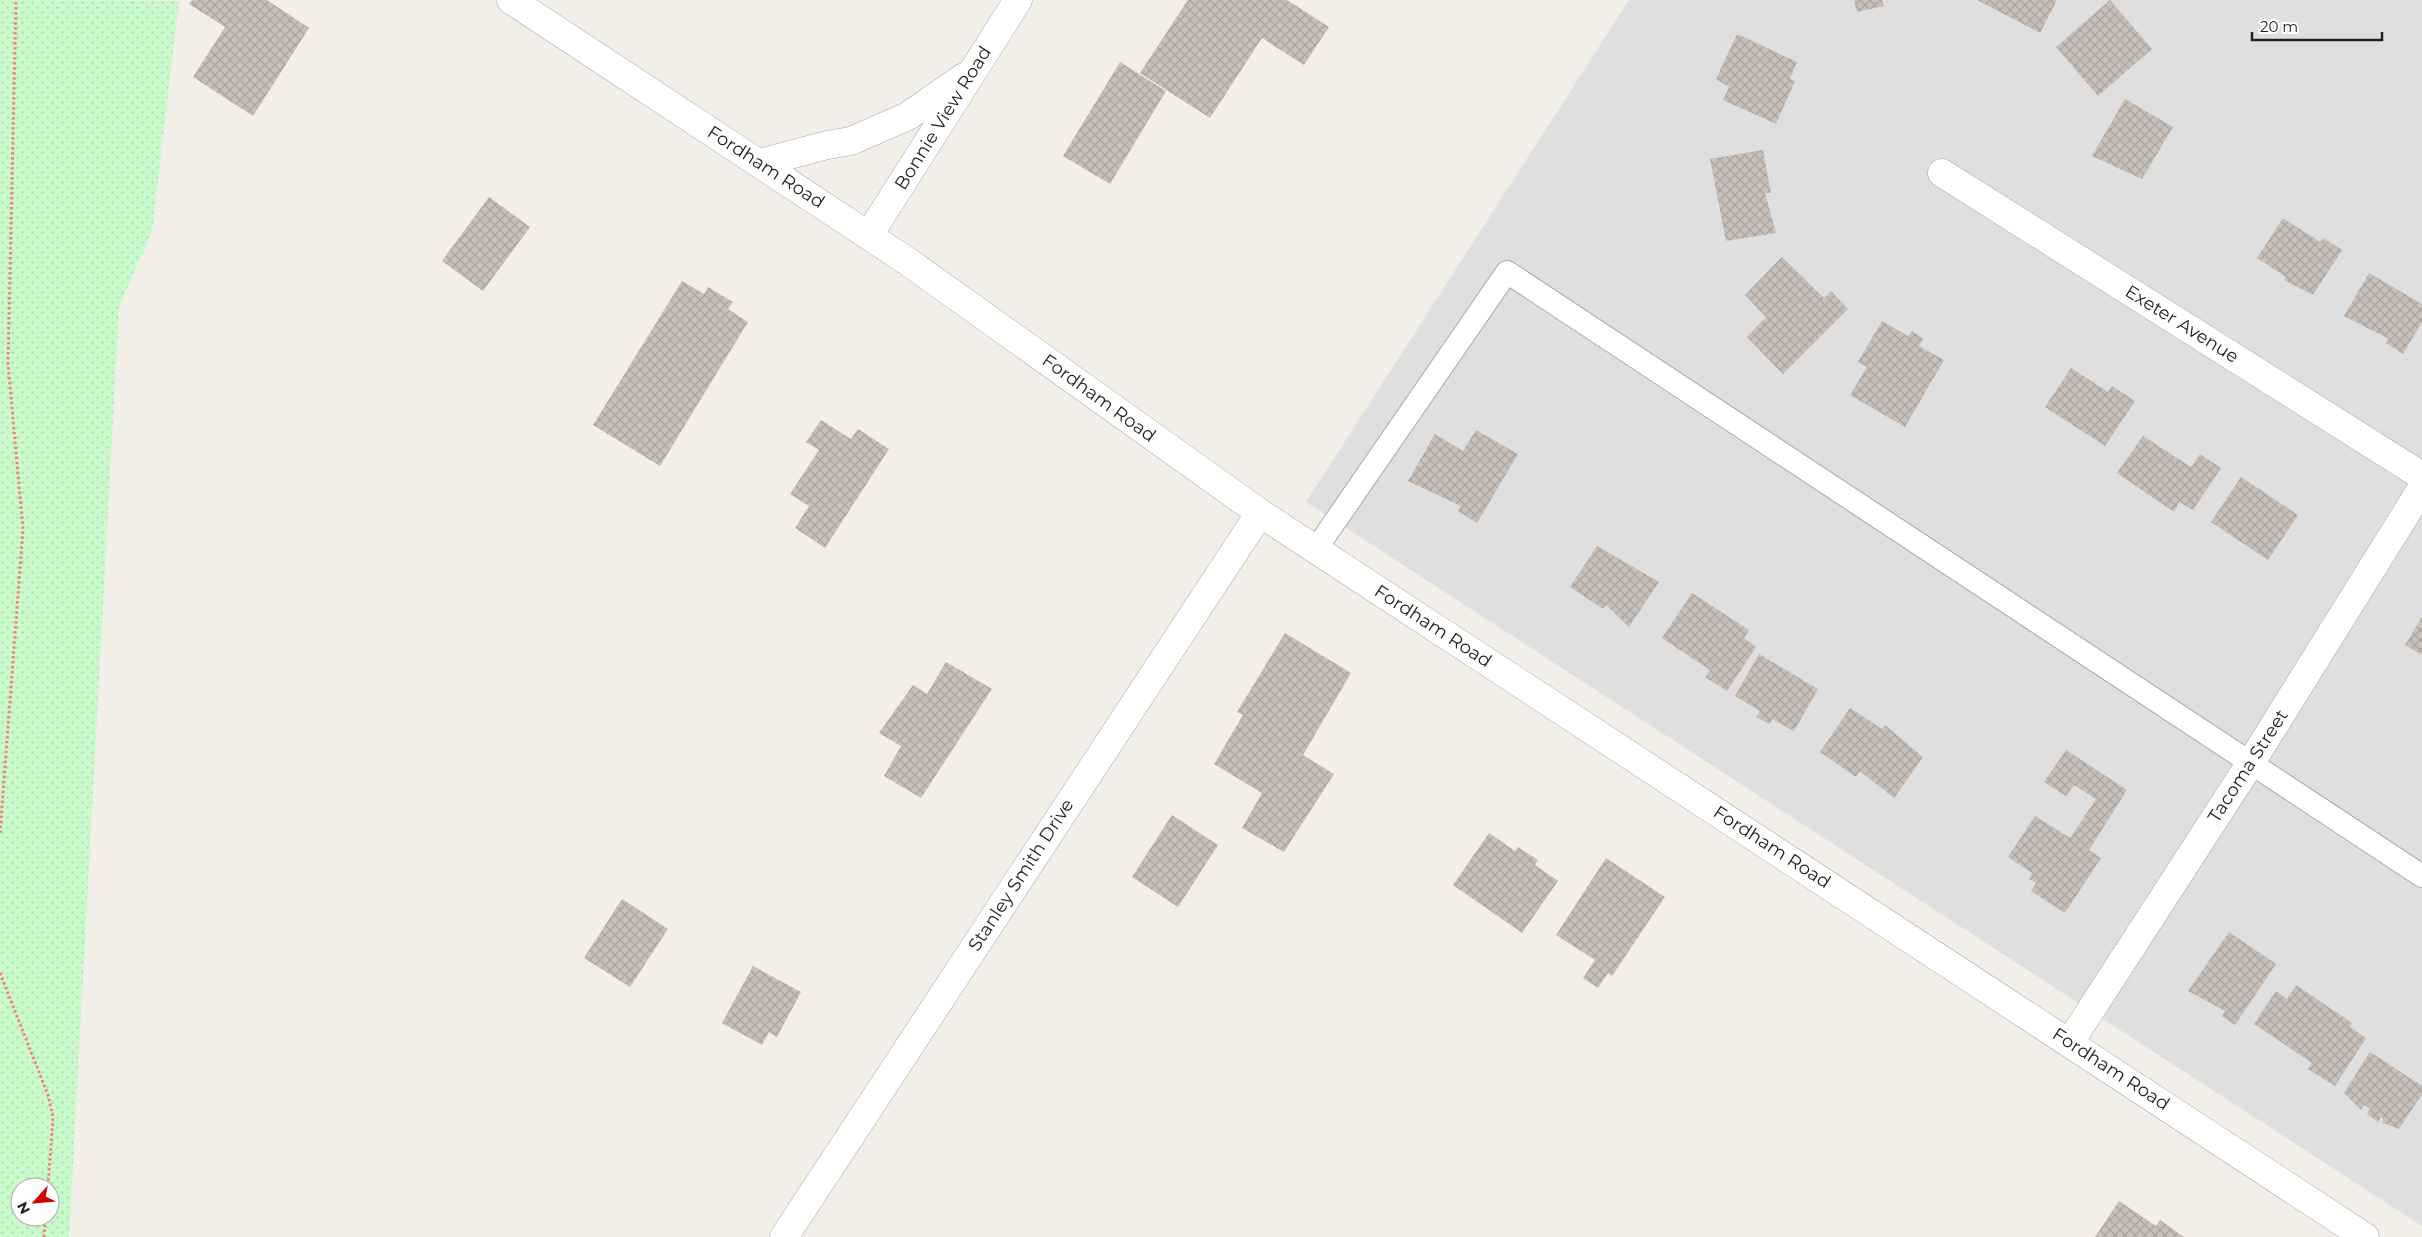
<svg xmlns="http://www.w3.org/2000/svg" width="2422" height="1237" font-family="Montserrat,sans-serif">
<style>
.residential{fill:#e0dfdf}
.park{fill:url(#park-dots);fill-rule:evenodd}
.building{fill:url(#building-cross-hatch)}
.lines{fill:none;stroke-linecap:round;stroke-linejoin:round}
.service-casing{stroke:#a9a9a9;stroke-width:24}
.minor-casing{stroke:#a9a9a9;stroke-width:29}
.tertiary-casing{stroke:#a9a9a9;stroke-width:29}
.path{stroke:#fa8072;stroke-width:3;stroke-dasharray:2.5 2.5;stroke-linecap:butt}
.service{stroke:#fff;stroke-width:22}
.minor{stroke:#fff;stroke-width:28}
.tertiary{stroke:#fff;stroke-width:28}
.labels{text-anchor:middle;dominant-baseline:central;stroke-width:4;stroke-linejoin:round;paint-order:stroke}
.street-label{font-size:18px;fill:#222;stroke:#fff}
</style>
<defs>
<pattern id="park-dots" width="8" height="8" patternUnits="userSpaceOnUse" patternTransform="scale(1.25)"><rect width="8" height="8" fill="#c8facc"/><path d="M2 2h.1M6 6h.1" fill="none" stroke="#acd6af" stroke-width="1.8" stroke-linecap="round"/></pattern>
<pattern id="building-cross-hatch" width="8" height="8" patternUnits="userSpaceOnUse" patternTransform="scale(1.25)"><rect width="8" height="8" fill="#c7bfb8"/><path d="M0 0l8 8M0 8l8-8" fill="none" stroke="#aba49e"/></pattern>
</defs>
<rect width="100%" height="100%" fill="#f2efe9"/>
<path class="residential" d="M1629 0H2422V1226L1306 502Z"/>
<path class="park" d="M0 0 179 1 152 231 119 307 69 1237H0ZM20 1187H50V1217H20Z"/>
<path class="building" d="M192 0H267L309 28 253 116 193 77 225 27 189 4Z
M1188 0H1287L1329 27 1304 65 1262 38 1210 118 1140 73Z
M1854 0H1882L1884 6 1857 12Z
M1977 0H2057L2040 33Z
M2110 0 2152 49 2098 96 2056 47Z
M1737 34 1797 62 1790 79 1795 81 1776 124 1723 100 1729 87 1716 79Z
M1120 62 1166 91 1110 184 1063 156Z
M2125 99 2173 127 2142 179 2092 156Z
M1763 150 1771 193H1765L1776 233 1726 241 1710 159Z
M489 197 530 227 483 291 442 261Z
M2283 218 2320 242 2323 238 2342 250 2313 295 2284 280 2286 277 2257 258Z
M1782 257 1824 298 1831 291 1848 309 1783 374 1747 337 1766 317 1745 295Z
M2369 273 2422 304V322L2403 354 2386 343 2389 339 2344 316Z
M682 281 704 294 708 287 733 302 728 309 748 322 660 466 593 425Z
M1882 321 1908 336 1912 331 1923 338 1919 346 1944 360 1905 427 1850 395 1867 367 1858 362Z
M2071 368 2108 392 2112 386 2135 401 2105 446 2045 407Z
M821 420 851 439 858 429 889 449 825 548 795 528 809 506 790 494 819 450 806 442Z
M1476 430 1518 454 1477 523 1458 511 1461 506 1408 481 1435 434 1463 451Z
M2143 436 2191 467 2200 454 2221 468 2193 510 2179 502 2174 512 2117 473Z
M2241 477 2298 515 2268 560 2211 522Z
M1597 546 1659 582 1629 627 1606 605 1603 609 1570 587Z
M1692 593 1749 630 1744 638 1756 647 1727 691 1705 677 1710 670 1662 638Z
M2422 617V655L2405 645Z
M1285 633 1351 673 1303 755 1334 774 1284 852 1242 828 1262 793 1214 764 1243 715 1237 712Z
M1759 654 1818 689 1794 731 1772 719 1770 724 1756 717 1760 711 1735 696Z
M946 662 992 689 921 798 884 776 901 746 879 733 913 685 927 694Z
M1850 708 1882 729 1885 725 1923 757 1894 798 1860 771 1856 777 1820 752Z
M2066 750 2127 790 2089 850 2101 858 2065 913 2031 891 2036 883 2029 879 2032 873 2008 857 2035 816 2070 838 2096 799 2074 785 2066 796 2044 782Z
M1172 815 1218 845 1178 907 1132 877Z
M1489 833 1515 851 1518 847 1524 851 1538 860 1535 865 1558 881 1522 933 1453 885Z
M1606 858 1665 897 1612 976 1608 973 1598 988 1583 978 1595 960 1556 935Z
M622 899 668 929 630 987 584 958Z
M2229 932 2276 964 2235 1025 2222 1016 2225 1011 2188 991Z
M753 966 801 992 777 1037 769 1032 762 1045 722 1023Z
M2296 985 2352 1023 2350 1027 2366 1038 2335 1086 2308 1069 2312 1063 2254 1024 2276 991 2287 999Z
M2370 1052 2422 1086V1094L2399 1129 2383 1123 2382 1116 2378 1122 2367 1114 2370 1109 2364 1105 2361 1110 2344 1093Z
M2119 1201 2156 1226 2160 1220 2184 1237H2095Z"/>
<g class="lines">
<g class="service-casing">
<path id="service" d="M1316 549 1507 272 2422 876"/>
</g>
<g class="minor-casing">
<path id="minor" d="M1942 173 2422 476
M2070 1042 2250 764 2422 488
M784 1237 1260 513"/>
</g>
<g class="tertiary-casing">
<path id="tertiary" d="M511 0 907 261 1260 513 2365 1237
M760 163 827 145 851 141 908 116 964 77
M869 235 1018 0"/>
</g>
<path class="path" d="M0 833 23 529 8 364 16 0
M0 973 48 1095 53 1117 48 1187
M44 1237 45 1217"/>
<use href="#service" class="service"/>
<use href="#minor" class="minor"/>
<use href="#tertiary" class="tertiary"/>
</g>
<g class="labels">
<g class="street-label">
<text transform="translate(943 118) rotate(-58)">Bonnie View Road</text>
<text transform="translate(766 167) rotate(33)">Fordham Road</text>
<text transform="translate(2182 324) rotate(32)">Exeter Avenue</text>
<text transform="translate(1099 398) rotate(36)">Fordham Road</text>
<text transform="translate(1433 626) rotate(33)">Fordham Road</text>
<text transform="translate(2248 766) rotate(-57)">Tacoma Street</text>
<text transform="translate(1772 847) rotate(33)">Fordham Road</text>
<text transform="translate(1021 875) rotate(-57)">Stanley Smith Drive</text>
<text transform="translate(2111 1069) rotate(33)">Fordham Road</text>
</g>
</g>
<g transform="translate(35 1202) rotate(243)"><circle r="24" fill="#ffffff" stroke="#a7a7a7"/>
<path d="M0-4L9 19L0 12L-9 19Z" fill="#d40000"/>
<text y="-8" font-size="14" font-weight="bold" text-anchor="middle" fill="#222222">N</text>
</g>
<path d="M2252 32v8h130v-8" fill="none" stroke="#222222" stroke-width="2.5"/>
<text x="2260" y="32" font-size="15" fill="#222222" stroke="#ffffff" stroke-width="4" paint-order="stroke">20 m</text>
</svg>
